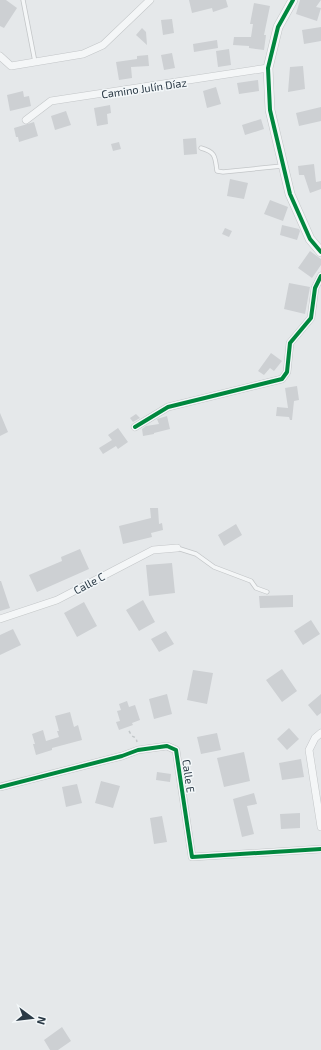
<svg xmlns="http://www.w3.org/2000/svg" width="321" height="1050" font-family="'Exo 2',sans-serif">
<style>
.building{fill:#cdd0d3}
.lines{fill:none;stroke-linecap:round;stroke-linejoin:round}
.service-casing{stroke:#c3c6c8;stroke-width:5}
.minor-casing{stroke:#c3c6c8;stroke-width:8}
.tertiary-casing{stroke:#c3c6c8;stroke-width:10}
.path{stroke:#c3c8ca;stroke-width:1.5;stroke-dasharray:3 3;stroke-linecap:butt}
.service{stroke:#f4f6f7;stroke-width:3.5}
.minor{stroke:#f4f6f7;stroke-width:7}
.tertiary{stroke:#f4f6f7;stroke-width:9}
.cycleway-casing{stroke:#f3f7f9;stroke-width:6}
.cycleway{stroke:#00873e;stroke-width:4}
.labels{text-anchor:middle;dominant-baseline:central;stroke-width:3;stroke-linejoin:round;paint-order:stroke}
.street-label{font-size:11px;fill:#2a3945;stroke:#f3f7f9}
</style>
<rect width="100%" height="100%" fill="#e5e8ea"/>
<path class="building" d="M0 0H6L17 8 4 28 0 26Z
M189 0H226L228 7 213 12 212 8 192 13Z
M300 0H321L316 7 321 8 317 21 296 14Z
M254 3 270 6 264 35H266L264 50 249 48V46L233 45 234 37H251L253 24H250Z
M172 19 174 33 163 35 161 20Z
M321 27V41L304 44 302 30Z
M142 28 146 32 147 45 136 35Z
M217 40 218 48 194 52 193 44Z
M229 49 231 65 218 67 216 51Z
M172 53 175 68 164 70 161 55Z
M148 55 149 66 131 67 132 78 119 80 116 62 137 59V56Z
M303 66 305 89 288 92 290 67Z
M258 80 259 91 239 94 237 83Z
M216 87 221 104 207 108 203 91Z
M23 91 24 97 29 96 31 106 10 111 7 95Z
M110 105 111 113 107 114 108 124 97 126 94 108Z
M321 107V121L299 126 296 113Z
M66 111 71 125 55 130 51 116Z
M261 119 264 129 245 135 242 125Z
M34 122 38 136 19 142 18 137H16L14 128Z
M196 138 197 154 184 155 183 139Z
M119 142 121 149 113 151 111 144Z
M314 164 316 182 321 181V189L310 193 304 175H299L298 166Z
M230 179 248 183 244 199 227 196Z
M270 200 288 207 283 221 264 214Z
M282 225 299 229 300 231 297 240 280 235Z
M225 228 232 231 229 237 222 234Z
M310 251 321 259V265L312 278 298 268Z
M289 283 310 287 305 314 284 309Z
M271 353 282 361 274 371 270 368 264 375 258 371Z
M297 386 299 400 294 401 292 420H290L289 417 276 416 277 407 288 408 285 388Z
M0 413 8 432 0 436Z
M136 414 140 418 133 422 130 418Z
M167 416 170 429 154 433V434L143 436 142 429 146 426 159 424 157 419Z
M118 428 128 442 118 449 116 446 103 454 99 448 112 440 108 435Z
M150 508H158L159 524 162 523 163 530 151 533 152 537 123 544 119 526 151 518Z
M236 524 242 535 224 546 218 535Z
M80 549 89 569 37 592 29 575 62 561 61 557Z
M172 563 175 593 149 596 146 565Z
M0 581H1L10 608 0 611Z
M293 595V607L260 608 259 596Z
M143 600 155 622 139 631 126 610Z
M84 602 97 626 77 637 64 613Z
M311 620 320 634 303 645 294 631Z
M13 629 21 645 0 655V635Z
M166 631 174 644 159 652 151 639Z
M282 669 297 691 282 702 266 680Z
M193 670 213 673 207 704 187 700Z
M167 694 172 714 154 719 149 699Z
M321 694V713L317 716 308 705Z
M127 701 129 707 135 705 140 720 132 723 133 725 119 730 116 722 120 721 117 711 121 710 119 704Z
M70 712 74 727 78 725 82 740 52 748V750L36 755 33 744H35L32 734 43 730 46 741 59 737 57 731H59L55 716Z
M289 728 299 739 287 750 277 739Z
M217 733 221 750 201 754 197 737Z
M244 752 250 781 224 787 217 758Z
M301 759 304 777 282 780 279 763Z
M157 772 171 774 170 782 156 780Z
M101 781 120 786 113 808 95 803Z
M77 784 82 803 66 807 62 787Z
M254 793 257 804 247 806 254 834 242 837 233 799Z
M300 813V828L281 829 280 814Z
M162 816 167 842 154 844 150 818Z
M62 1027 71 1041 58 1050H50L44 1040Z"/>
<g class="lines">
<g class="service-casing">
<path id="service" d="M23 0 35 62
M201 148C216 152 215 157 217 171L223 172 282 166
M177 548 196 554 214 567 251 581 256 588 267 592"/>
</g>
<g class="minor-casing">
<path id="minor" d="M0 56 11 66 83 54 103 45 150 0
M26 120 51 101 268 68
M135 427 168 407 282 379 287 372 290 343 311 318 315 288 321 276
M0 619 57 600 153 550 177 548
M321 733 315 738 309 750 321 827
M0 787 122 756 138 750 167 746 176 750 192 857 321 849"/>
</g>
<g class="tertiary-casing">
<path id="tertiary" d="M293 0 278 27 268 68 270 110 290 194 310 239 321 252"/>
</g>
<path class="path" d="M129 731 132 736 136 738 137 742"/>
<use href="#service" class="service"/>
<use href="#minor" class="minor"/>
<use href="#tertiary" class="tertiary"/>
<g class="cycleway-casing">
<path id="cycleway" d="M293 0 278 27 268 68 270 110 290 194 310 239 321 252
M135 427 168 407 282 379 287 372 290 343 311 318 315 288 321 276
M0 787 122 756 138 750 167 746 176 750 192 857 321 849"/>
</g>
<use href="#cycleway" class="cycleway"/>
</g>
<g class="labels">
<g class="street-label">
<text transform="translate(144 88) rotate(-8)">Camino Julín Díaz</text>
<text transform="translate(89 583) rotate(-28)">Calle C</text>
<text transform="translate(189 776) rotate(82)">Calle E</text>
</g>
</g>
<g transform="translate(32 1018) rotate(105)" stroke="#f3f7f9" stroke-width="3" paint-order="stroke">
<path d="M0-3L7 15L0 10L-7 15Z" fill="#2a3945"/>
<text y="-6" font-size="11" font-weight="bold" text-anchor="middle" fill="#2a3945">N</text>
</g>
</svg>
